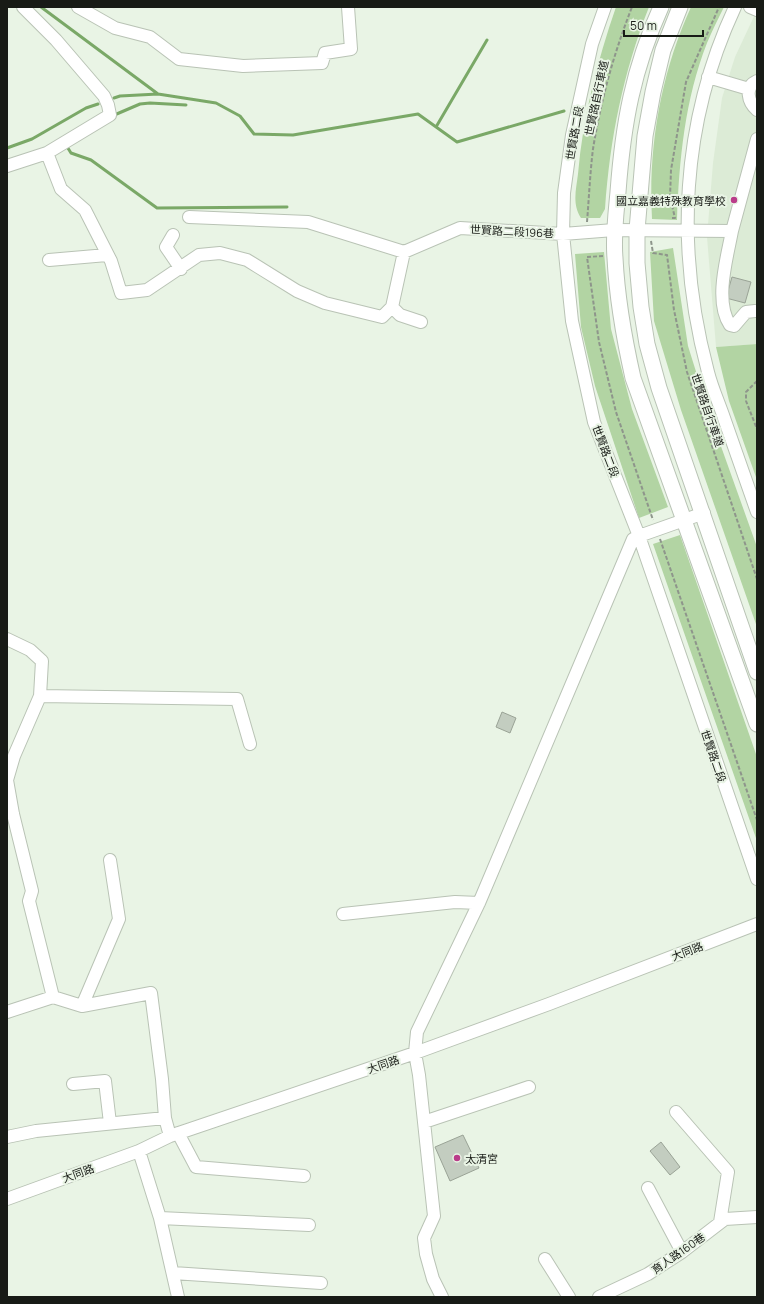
<svg xmlns="http://www.w3.org/2000/svg" width="764" height="1304" font-family="Manrope,'Noto Sans TC',sans-serif">
<style>
.built{fill:#dcebd6}
.green{fill:#b2d4a3}
.lines{fill:none;stroke-linecap:round;stroke-linejoin:round}
.stream{stroke:#7aa867;stroke-width:3}
.building{fill:#c3cdc0;stroke:#9aa396}
.minor-casing{stroke:#b9c3b5;stroke-width:14}
.major-casing{stroke:#b9c3b5;stroke-width:17}
.path{stroke:#8e958b;stroke-width:2;stroke-dasharray:4 2;stroke-linecap:butt}
.minor{stroke:#fff;stroke-width:12}
.major{stroke:#fff;stroke-width:15}
.poi-dot{fill:#ba3c8a;stroke:#e9f4e5;stroke-width:1.5}
.labels{text-anchor:middle;dominant-baseline:central;stroke-width:4;stroke-linejoin:round;paint-order:stroke}
.street-label{font-size:11px;fill:#181b16;stroke:#e9f4e5}
.poi-label{font-size:11px;fill:#181b16;stroke:#e9f4e5;text-anchor:end}
</style>
<rect width="100%" height="100%" fill="#e9f4e5"/>
<path class="built" d="M757 10V344L716 347 707 237 713 163 722 98 735 57Z"/>
<path class="green" d="M616 7H649C623 73 610 138 605 209L600 218H581C572 204 576 190 578 174 583 116 597 62 616 7Z
M691 7H724C718 19 712 31 707 43 685 99 679 160 677 220L652 219C648 146 661 73 691 7Z
M673 248 688 346 708 410 757 547V627L681 410 654 321 650 252Z
M604 252 611 329 632 409 668 507 639 518 595 386 581 327 575 254Z
M757 344V480L729 401 716 347Z
M680 535 757 757V841L653 544Z"/>
<g class="lines">
<path class="stream" d="M41 7 158 94 216 103 240 116 254 134 293 135 418 114 457 142 564 111
M114 98 120 96 158 94
M112 116 140 104 150 103 186 105
M436 127 487 40
M66 145 71 153 91 160 157 208 287 207
M7 148 32 139 86 108 98 104"/>
</g>
<path class="building" d="M732 277 751 282 745 303 726 298Z
M502 712 516 718 510 733 496 727Z
M463 1135 479 1168 450 1181 435 1147Z
M661 1142 680 1167 670 1175 650 1151Z"/>
<g class="lines">
<g class="minor-casing">
<path id="minor" d="M78 7 115 28 150 37 179 59 243 66 322 63 325 53 351 49 348 7
M605 7 592 44 572 135 564 193 563 234 572 321 594 422 639 536 757 879
M735 7C681 123 675 249 708 372 712 388 719 403 724 418 735 449 746 480 757 512
M750 7 757 10
M708 77 749 89
M757 81C744 87 748 102 757 110
M47 153 61 189 85 210 111 261 121 293 147 290 199 255 220 253 247 260 297 291 325 303 382 317 392 307 404 252 460 228 563 234 614 230 732 231 757 139
M7 166 47 153 110 115 108 105 104 96 56 40 23 7
M189 217 308 222 404 252
M732 231C727 258 714 301 730 325L734 326 746 312 755 311
M173 235 166 247 181 269
M49 260 107 255
M392 307 400 315 421 322
M7 639 30 650 42 661 40 696 237 699 250 744
M40 696 14 756 7 780 13 814 32 891 29 901 53 997
M343 914 455 902 479 903
M82 1006 119 919 110 860
M7 1012 53 997 82 1006 151 993 162 1079 165 1118
M73 1084 105 1081 110 1123
M676 1112 728 1172 720 1222
M424 1122 529 1087
M178 1133 196 1167 304 1176
M7 1137 36 1131 165 1118 170 1136
M139 1151 160 1218 178 1297
M648 1188 682 1252
M7 1199 139 1151 170 1136 415 1053 549 1004 757 924
M160 1218 309 1225
M545 1259 569 1297
M173 1273 321 1283
M442 1297 433 1279 426 1254 424 1238 434 1216 419 1075 415 1053 417 1032 479 903 633 539 639 536 704 513
M599 1297 648 1274 682 1252 725 1219 757 1217"/>
</g>
<g class="major-casing">
<path id="major" d="M661 7C633 69 623 124 618 192 616 214 613 236 615 258 617 299 624 338 633 378L757 724
M680 7 663 50 653 92 645 136 637 230V263L641 307 647 344 659 388 757 672"/>
</g>
<path class="path" d="M672 218H675L670 197 671 170 686 82 719 7
M587 222C589 198 590 173 593 149 601 99 614 53 632 7
M651 241 653 253 667 255 674 310 687 372 757 579
M603 256 587 257 599 342 616 412 653 520
M757 381 746 392V401L757 429
M660 539 757 820"/>
<use href="#minor" class="minor"/>
<use href="#major" class="major"/>
</g>
<g class="poi-dot">
<circle cx="734" cy="200" r="4"/>
<circle cx="457" cy="1158" r="4"/>
</g>
<g class="labels">
<g class="street-label">
<text transform="translate(596 98) rotate(-78)">世賢路自行車道</text>
<text transform="translate(574 133) rotate(-80)">世賢路二段</text>
<text transform="translate(512 231) rotate(3)">世賢路二段196巷</text>
<text transform="translate(708 410) rotate(71)">世賢路自行車道</text>
<text transform="translate(606 451) rotate(69)">世賢路二段</text>
<text transform="translate(714 756) rotate(71)">世賢路二段</text>
<text transform="translate(687 951) rotate(-21)">大同路</text>
<text transform="translate(383 1064) rotate(-19)">大同路</text>
<text transform="translate(78 1173) rotate(-20)">大同路</text>
<text transform="translate(678 1253) rotate(-35)">育人路160巷</text>
</g>
<g class="poi-label">
<text x="726" y="200">國立嘉義特殊教育學校</text>
<text x="465" y="1158" text-anchor="start">太清宮</text>
</g>
</g>
<rect width="764" height="1304" fill="none" stroke="#181b16" stroke-width="16"/>
<path d="M624 30v6h79v-6" fill="none" stroke="#181b16" stroke-width="2"/>
<text x="630" y="30" font-size="12" fill="#181b16" stroke="#e9f4e5" stroke-width="3" paint-order="stroke">50 m</text>
</svg>
